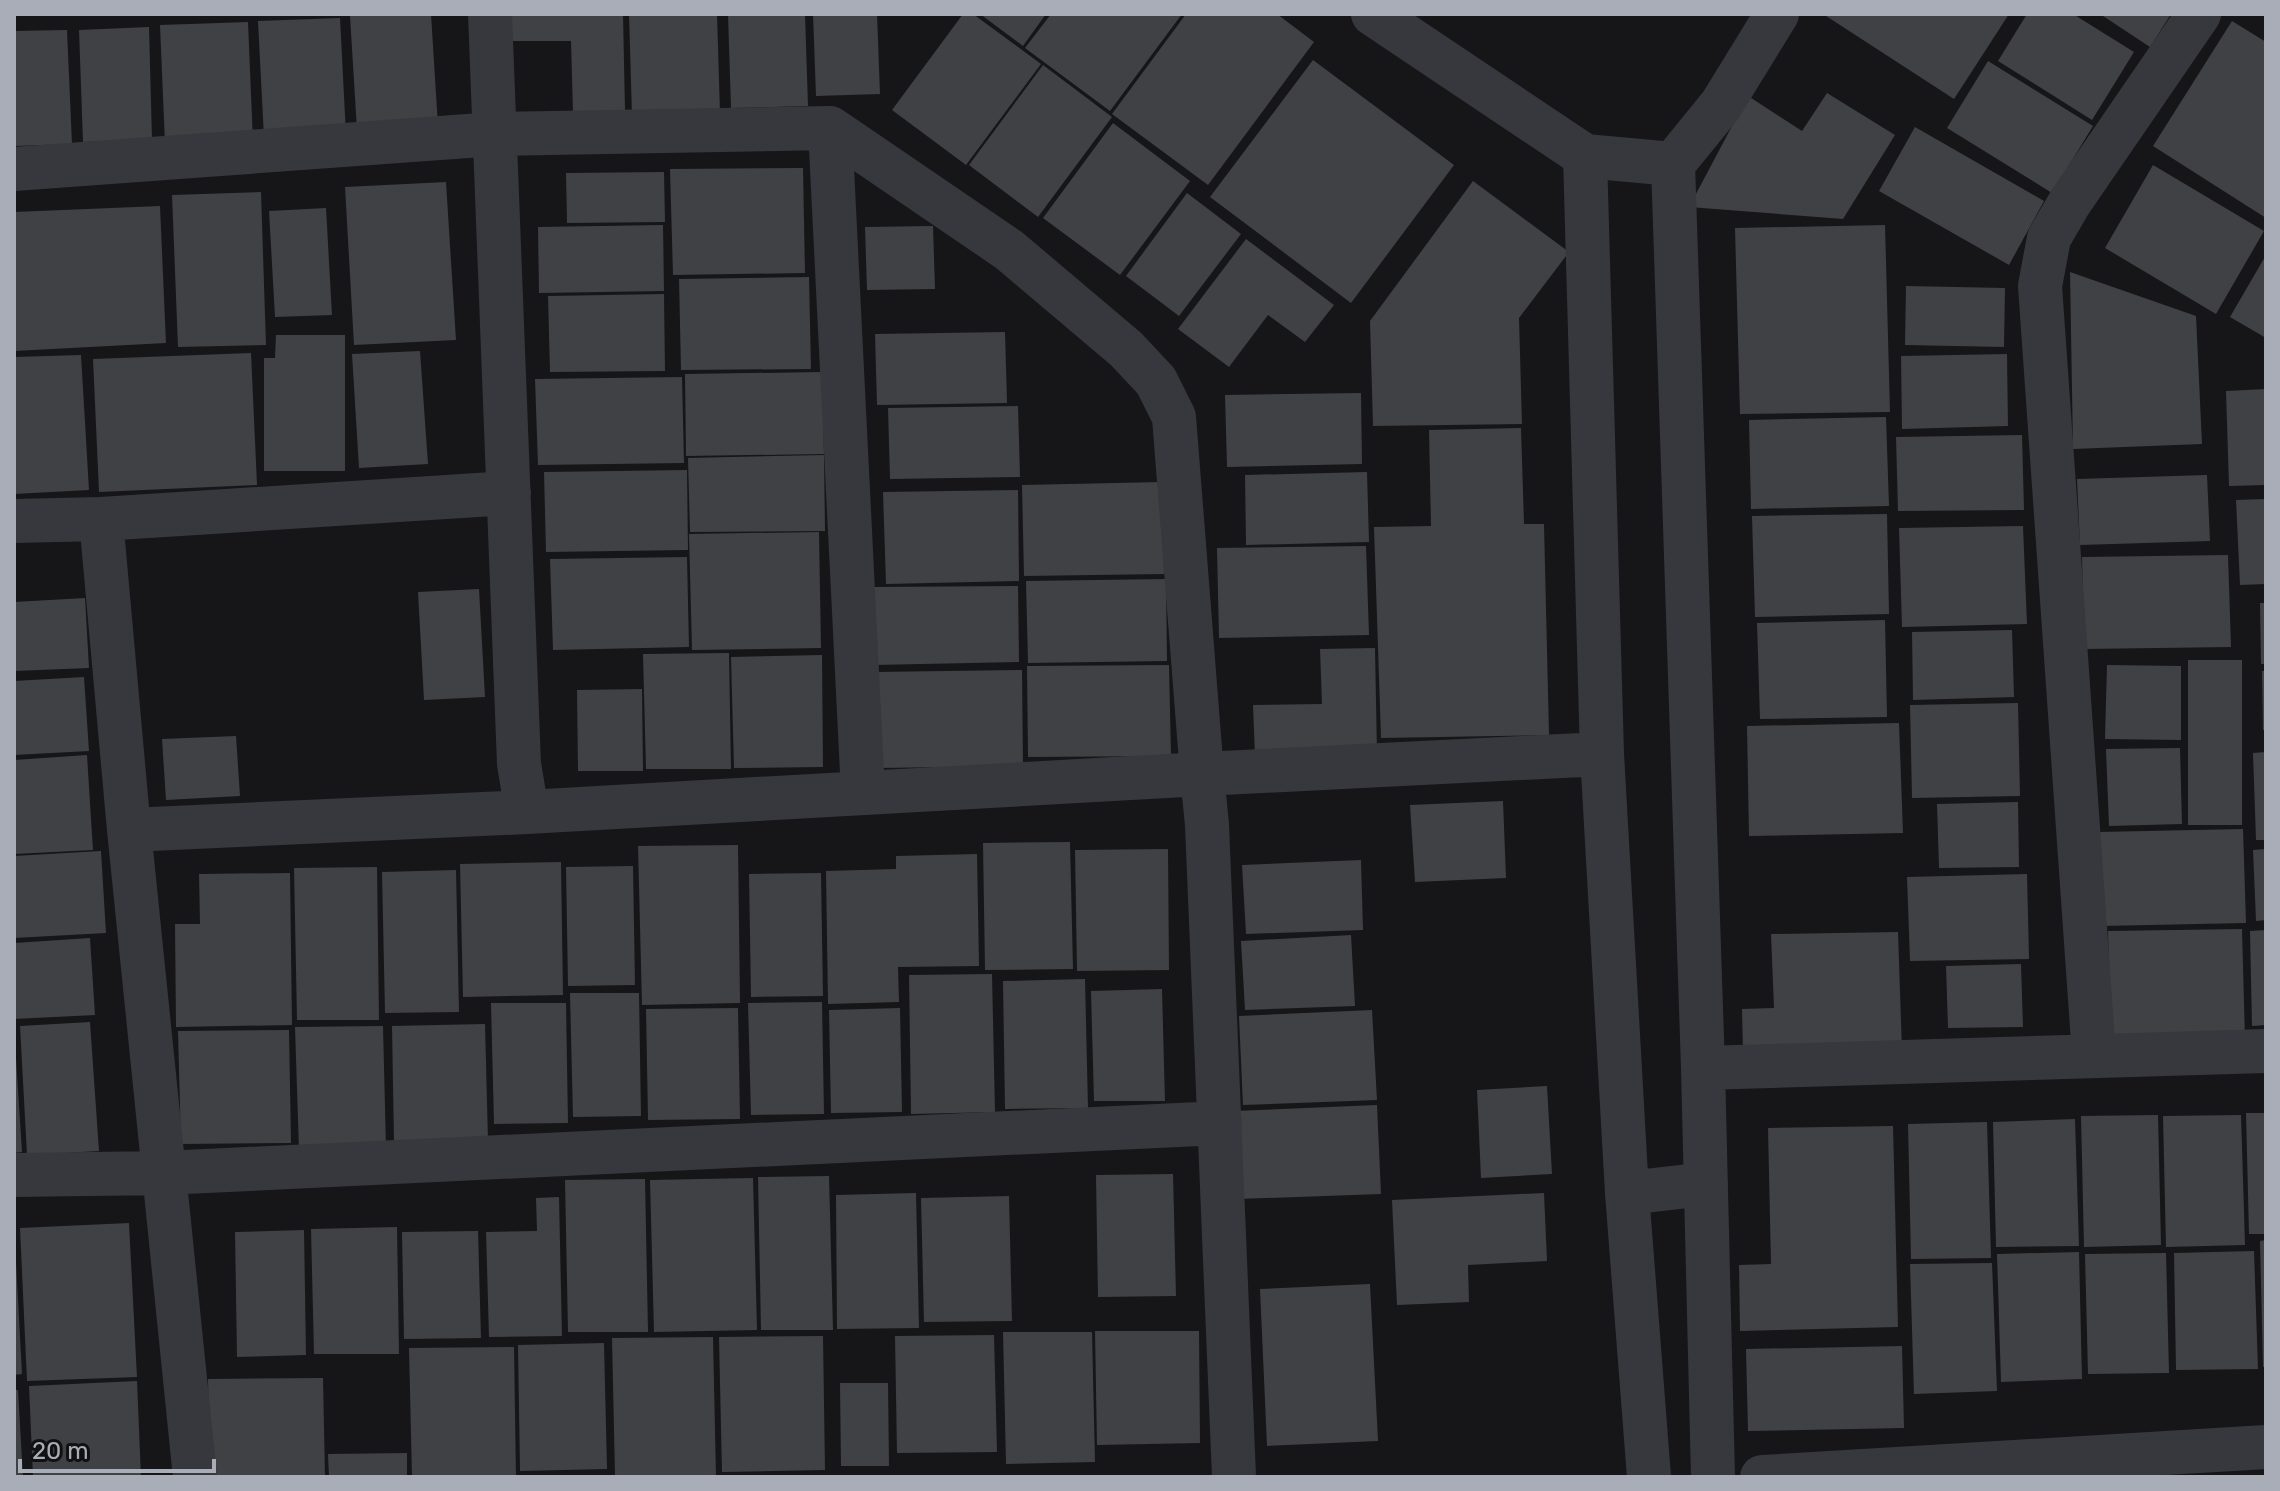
<svg xmlns="http://www.w3.org/2000/svg" width="2280" height="1491" font-family="Rubik,sans-serif">
<style>
.building{fill:#404145}
.lines{fill:none;stroke-linecap:round;stroke-linejoin:round}
.minor{stroke:#37383d;stroke-width:44}
</style>
<rect width="100%" height="100%" fill="#161618"/>
<path class="building" d="M385 14H431L438 126 357 130 350 16Z
M511 14H623L625 111 573 113 571 41H511Z
M629 14H717L720 113 632 116Z
M728 14H805L808 106 731 108Z
M813 14H877L880 94 816 96Z
M963 14H973L1041 64 966 165 892 110Z
M980 14H1046L1023 46Z
M1051 14H1182L1110 111 1025 48Z
M1186 14H1277L1314 42 1208 185 1112 114Z
M1823 14H2009L1954 99Z
M2027 14H2073L2134 52 2092 120 1998 61Z
M2100 14H2171L2150 47Z
M340 18 346 135 264 138 258 21Z
M2232 21 2266 42V218L2153 146Z
M248 22 253 142 165 144 160 25Z
M149 27 152 140 83 142 79 30Z
M67 30 72 144 14 146V31Z
M1313 60 1454 165 1351 303 1210 197Z
M1988 61 2093 126 2052 193 1947 128Z
M1043 65 1112 117 1038 217 969 165Z
M1827 93 1895 135 1843 219 1689 207 1748 96 1802 131Z
M1113 123 1190 181 1120 275 1043 218Z
M1915 127 2044 201 2009 265 1879 191Z
M2153 165 2264 231 2216 314 2105 248Z
M803 168 805 273 673 275 670 169Z
M664 172 665 222 567 223 566 173Z
M1473 181 1569 252 1519 318 1522 424 1373 426 1370 321Z
M446 182 456 340 354 345 345 187Z
M261 192 266 345 178 347 172 195Z
M1187 193 1241 234 1179 316 1126 276Z
M160 206 166 343 14 351V212Z
M326 208 332 315 275 317 269 211Z
M663 225 664 291 539 293 538 227Z
M1885 225 1890 412 1740 414 1735 228Z
M933 226 935 289 867 290 865 227Z
M1246 239 1334 305 1305 342 1268 315 1229 367 1178 329Z
M2266 255V338L2230 317Z
M2070 272 2196 316 2202 444 2073 449Z
M809 277 811 369 681 370 679 279Z
M1906 286 2005 288 2004 347 1905 345Z
M664 294 665 371 550 372 548 296Z
M1005 332 1007 403 877 405 875 334Z
M276 335H345V471H264V358H275Z
M420 351 428 464 359 468 352 354Z
M251 353 257 485 99 492 93 359Z
M2007 354 2008 426 1902 429 1901 356Z
M81 355 89 490 14 494V357Z
M822 372 824 454 686 456 685 374Z
M682 377 684 463 538 465 535 379Z
M2266 389V485L2229 486 2226 391Z
M1361 393 1362 464 1227 467 1225 395Z
M1018 406 1020 477 890 479 888 408Z
M1886 417 1889 506 1751 509 1749 420Z
M1521 428 1524 524H1544L1549 735 1381 738 1374 527 1431 526 1429 430Z
M2022 435 2024 510 1898 511 1896 437Z
M824 455 825 531 690 532 688 458Z
M687 470 688 550 546 552 544 472Z
M1367 472 1369 542 1246 545 1245 475Z
M2207 475 2210 541 2080 545 2077 479Z
M1163 482 1164 574 1024 576 1022 485Z
M1018 490 1019 581 886 584 883 492Z
M2266 499V584L2240 585 2236 500Z
M1887 514 1889 614 1755 617 1752 516Z
M2023 526 2027 624 1902 627 1899 528Z
M819 532 821 648 692 650 689 534Z
M1366 546 1369 635 1219 638 1217 548Z
M2228 555 2231 647 2084 649 2082 557Z
M687 557 689 647 553 650 550 559Z
M1166 579 1167 661 1028 663 1026 581Z
M1018 586 1019 662 874 665 873 587Z
M479 589 485 697 424 700 418 592Z
M85 598 89 668 14 671V602Z
M2260 603H2266V664H2261Z
M1885 620 1887 717 1760 719 1757 623Z
M2012 630 2014 697 1913 700 1912 632Z
M1375 648 1377 754 1255 756 1253 705 1322 704 1320 649Z
M729 653 731 769H646L643 654Z
M822 655 823 767 734 768 731 657Z
M2188 660H2242V825H2188Z
M1169 665 1171 756 1028 757 1027 666Z
M2107 665 2181 666V740L2105 739Z
M1022 670 1023 766 878 768 875 672Z
M2262 671H2266V730H2263Z
M84 677 89 751 14 755V681Z
M642 689 643 771H578L577 690Z
M2018 703 2020 796 1912 798 1910 705Z
M1899 723 1903 833 1749 836 1747 726Z
M236 736 240 796 166 800 162 739Z
M2180 748 2182 824 2109 826 2106 749Z
M2266 752V840H2256L2253 753Z
M87 755 93 850 14 854V760Z
M1503 801 1506 878 1415 882 1410 805Z
M2018 802 2019 867 1939 868 1937 804Z
M2243 829 2246 923 2101 926 2098 832Z
M1070 842 1073 969 985 970 983 843Z
M738 845 740 1003 642 1005 638 846Z
M1168 849 1169 970 1077 971 1075 850Z
M2266 849V920L2256 921 2253 850Z
M101 851 106 933 14 938V856Z
M977 854 979 966 898 967 899 1002 828 1004 826 871 896 869V856Z
M1361 860 1363 930 1246 934 1242 865Z
M561 862 563 995 463 997 460 864Z
M633 866 635 985 568 986 566 867Z
M377 867 379 1020H297L294 868Z
M456 870 459 1012 385 1013 382 872Z
M290 873 292 1025 176 1027 175 924H200L199 874Z
M821 873 823 996 751 997 749 874Z
M2027 874 2029 959 1910 961 1907 877Z
M2242 929 2245 1039 2111 1041 2108 931Z
M2266 930V1025L2252 1026 2250 931Z
M1898 932 1902 1051 1743 1054 1742 1009 1774 1008 1771 934Z
M1351 935 1355 1006 1245 1010 1241 941Z
M90 938 95 1015 14 1019V943Z
M2021 964 2023 1027 1948 1028 1946 966Z
M992 974 995 1112 911 1114 909 975Z
M1085 979 1088 1108 1005 1109 1003 981Z
M1162 989 1165 1101H1094L1091 991Z
M570 993H639L641 1116 573 1117Z
M822 1002 824 1114 751 1115 748 1003Z
M491 1003H566L568 1123 494 1124Z
M738 1008 740 1119 648 1120 646 1009Z
M900 1008 902 1112 831 1113 829 1010Z
M1372 1010 1377 1100 1243 1105 1239 1016Z
M90 1022 99 1151 27 1155 20 1026Z
M485 1024 488 1141 394 1142 392 1026Z
M383 1026 386 1148 299 1150 295 1027Z
M289 1030 291 1143 181 1144 178 1031Z
M14 1058H16L22 1152 14 1153Z
M1547 1086 1552 1174 1481 1178 1477 1090Z
M1377 1105 1381 1194 1238 1199 1234 1111Z
M2246 1113H2266V1234H2249Z
M2158 1115 2161 1245 2084 1247 2081 1116Z
M2241 1115 2245 1245 2166 1247 2163 1116Z
M2075 1119 2079 1246 1996 1247 1993 1122Z
M1987 1122 1991 1258 1911 1259 1908 1124Z
M1893 1126 1898 1327 1740 1331 1739 1265 1771 1264 1768 1128Z
M1173 1174 1176 1296 1098 1297 1096 1175Z
M829 1176 833 1330H761L758 1177Z
M753 1178 757 1330 654 1332 650 1180Z
M645 1179 648 1332H568L565 1180Z
M916 1193 919 1328 837 1329 836 1195Z
M1544 1193 1547 1261 1468 1265 1469 1302 1397 1305 1392 1200Z
M1009 1196 1012 1321 924 1322 921 1198Z
M559 1197 562 1336 489 1337 486 1232 537 1231 536 1198Z
M129 1223 137 1377 27 1381 20 1228Z
M397 1227 399 1354H314L311 1229Z
M304 1230 306 1355 237 1357 235 1232Z
M478 1231 481 1338 404 1339 402 1232Z
M2266 1240V1367H2263L2260 1241Z
M2254 1251 2258 1369 2176 1370 2174 1253Z
M2079 1252 2082 1379 2001 1382 1997 1254Z
M2166 1253 2169 1373 2088 1374 2085 1254Z
M14 1262H16L22 1374 14 1375Z
M1992 1263 1997 1391 1914 1394 1910 1264Z
M1370 1284 1378 1441 1267 1446 1260 1289Z
M1095 1331H1199L1200 1443 1097 1445Z
M1003 1332H1092L1095 1462 1006 1464Z
M994 1335 997 1452 897 1453 895 1336Z
M823 1336 825 1470 722 1472 719 1337Z
M713 1337 716 1477H615L612 1338Z
M604 1343 607 1469 520 1471 518 1345Z
M1902 1346 1904 1428 1748 1431 1746 1349Z
M514 1347 516 1477H412L409 1348Z
M323 1378 325 1477H210L208 1379Z
M137 1381 141 1477H33L29 1386Z
M840 1383H888L889 1466H841Z
M14 1390H18L23 1477H14Z
M407 1453V1477H329L328 1454Z"/>
<g class="lines">
<path class="minor" d="M490 14 519 764 527 812
M1373 14 1585 156 1673 164 1721 105 1777 14
M830 128 1009 250 1126 349 1156 381 1174 417 1202 774 1602 754
M1585 156 1602 754 1627 1193 1649 1477
M1673 164 1703 1068 1713 1477
M14 169 495 134 830 128 863 793
M101 519 129 830
M14 521 101 519 509 493
M2094 1056 2040 286 2049 238 2070 202 2199 14
M1703 1068 2266 1051
M14 1175 163 1173 1220 1123
M1627 1193 1706 1184
M195 1477 129 830 527 812 1202 774 1207 825 1234 1477
M1762 1477 2266 1447"/>
</g>
<rect width="2280" height="1491" fill="none" stroke="#a8adb8" stroke-width="32"/>
<path d="M20 1459v12h194v-12" fill="none" stroke="#a8adb8" stroke-width="4"/>
<text x="32" y="1459" font-size="24" fill="#a8adb8" stroke="#111113" stroke-width="6" paint-order="stroke">20 m</text>
</svg>
